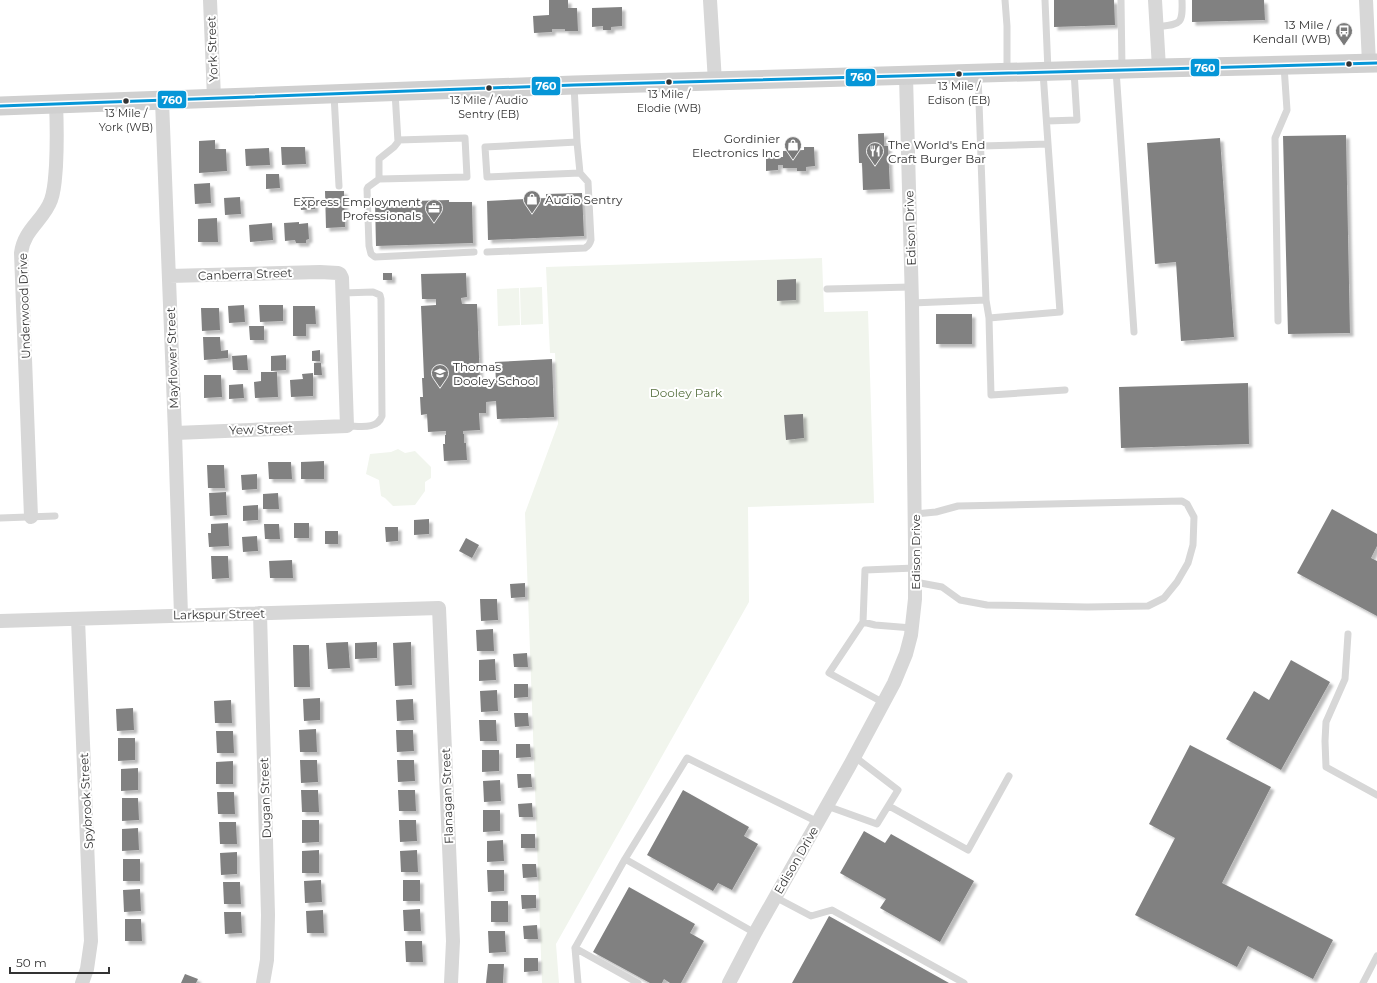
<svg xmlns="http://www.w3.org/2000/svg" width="1377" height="983" font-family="Montserrat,sans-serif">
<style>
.green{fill:#f1f5ed}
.building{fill:#818181;filter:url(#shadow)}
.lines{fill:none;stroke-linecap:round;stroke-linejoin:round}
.lane{stroke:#d7d7d7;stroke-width:7}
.street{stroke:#d7d7d7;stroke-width:14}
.secondary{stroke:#d0d0d0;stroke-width:19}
.bus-1-casing{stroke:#fff;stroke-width:6}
.bus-1{stroke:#0696d7;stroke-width:3}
.bus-dot{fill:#333;stroke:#fff;stroke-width:1.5}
.labels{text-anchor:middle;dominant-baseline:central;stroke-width:4;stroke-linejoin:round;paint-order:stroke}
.bus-label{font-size:11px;fill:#333;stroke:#fff}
.poi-label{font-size:12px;fill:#333;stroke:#fff;text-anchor:end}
.street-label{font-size:12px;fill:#333;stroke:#fff}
.park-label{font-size:12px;fill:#56703f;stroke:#fff}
.line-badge{stroke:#fff;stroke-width:1.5}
.badge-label{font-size:11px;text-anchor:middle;font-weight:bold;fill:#fff}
</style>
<defs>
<filter id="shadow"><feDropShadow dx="3.5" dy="3.5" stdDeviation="1" flood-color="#0004"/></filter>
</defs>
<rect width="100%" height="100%" fill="#fff"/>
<path class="green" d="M822 258 824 312 868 311 874 503 748 507 749 602 556 944 559 983H542L525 513 558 424 555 353H550L546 267Z
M542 287 543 324 521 325 520 288Z
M519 288 520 325 498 326 497 289Z
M398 449 405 453 415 451 431 467V478L425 482V491L415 505 393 506 385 498 381 496 379 480 366 474 370 454 391 452Z"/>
<path class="building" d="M549 0H568V8H577L578 31H565V29H552V32L534 33 533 16 549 15Z
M1054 0H1114L1115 25 1054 27Z
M1192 0H1264L1265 20 1192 22Z
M622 7V26L611 27V30H603V26L592 27V8Z
M884 133V146H888L890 189 863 190 862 163H859L858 134Z
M1346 135 1350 333 1288 334 1283 136Z
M1220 138 1234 337 1181 341 1176 262 1155 264 1147 143Z
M215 140V149H226L227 171 199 173V141Z
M281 147H305L306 164 282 165Z
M804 147H814L815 166 806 167V171H797V168H783V165H778V170L766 171V155H778V157H783V151L804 150Z
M269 148 270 165 246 166 245 149Z
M266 174H279L280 188 266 189Z
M210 183 211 203 195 204 194 184Z
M325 191H344L345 227 326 228Z
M582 193 584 236 488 240 487 201 546 198V194Z
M240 197 241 214 225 215 224 198Z
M300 197H314L315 209 301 210Z
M449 200V202H472L473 243 376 246 375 202Z
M217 218 218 242H198V219Z
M299 222V224L308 223 309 239 306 240V243H296L295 240 285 241 284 223Z
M272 223 273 240 250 242 249 225Z
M383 273H392V280H383Z
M466 273 467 297 461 298 462 304H477L480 384 496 383 495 362 552 359 554 417 497 419 496 401 486 402V413H479L480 430 463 431V434H464V443H466L467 460 444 461 443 444H445V435H446V431L428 432 427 414 421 415 420 397H423L422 378H424L421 306 436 305V299H422L421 274Z
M796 279V300L777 301V280Z
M244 305 245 322 229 323 228 306Z
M259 305H283V321L260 322Z
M293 306H315L316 324H306V336H293Z
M201 308H219L220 330 202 331Z
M936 314H972V344H936Z
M249 326H264V340H250Z
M203 337H220L221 351 228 350V358L204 360Z
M320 350V361H312V351Z
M247 355 248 370H233L232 356Z
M286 355V370L271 371V356Z
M314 363H321L322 375H314Z
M261 372H277L278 397 255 398 254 382 261 381Z
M313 373V396L291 397 290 380 303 379 302 374Z
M204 375H221L222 397 204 398Z
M1248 383 1249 444 1121 448 1119 387Z
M243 384 244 398 229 399V385Z
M803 414 804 438 786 440 784 415Z
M324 461V479H301V462Z
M268 462H291L292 479H269Z
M207 465H224L225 488H208Z
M257 474V489L242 490 241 475Z
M226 492 227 515 210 516 209 493Z
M278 493 279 509H263V494Z
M258 505V520L243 521V506Z
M1332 509 1377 534V546L1371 558 1377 561V616L1297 573Z
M429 519V534L414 535V520Z
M228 523 229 546 209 547 208 533H211V524Z
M294 523H309V538H294Z
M264 524H279L280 539H265Z
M385 527H398V541L386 542Z
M325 531H338V544H325Z
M257 536 258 551 243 552 242 537Z
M466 538 479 545 472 558 459 551Z
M211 556H228L229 578 212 579Z
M292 560 293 578H270L269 561Z
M525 583V597L511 598 510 584Z
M480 599H497L498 620 481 621Z
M493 629 494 651H477L476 630Z
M348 642 350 668 328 669 326 643Z
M377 642V658L355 659V643Z
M411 642 412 685 395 686 393 643Z
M293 645H309L310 687H294Z
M527 653 528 667H514L513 654Z
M495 659 496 680 479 681V660Z
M1291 660 1330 682 1281 770 1226 739 1254 691 1269 700Z
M514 684H528V697L514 698Z
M497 690 498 711 481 712 480 691Z
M320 698V720L304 721 303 699Z
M413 699 414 720 397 721 396 700Z
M231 700 232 723H215L214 701Z
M133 708 134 730 117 731 116 709Z
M514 713H528L529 726 515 727Z
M479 720H496L497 741H480Z
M316 729 317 752H300L299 730Z
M396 730H413L414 751 397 752Z
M216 731H233L234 753H217Z
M118 738H135V760L118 761Z
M516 744H530L531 757 516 758Z
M1190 745 1271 787 1222 883 1333 940 1313 979 1248 946 1237 967 1135 915 1175 838 1149 824Z
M482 750H499V771L482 772Z
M300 760H317L318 782 301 783Z
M397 760H414L415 781 398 782Z
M233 761V784H216V762Z
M138 768V790L121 791V769Z
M517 774H531L532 787 518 788Z
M500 780 501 801 484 802 483 781Z
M301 790H318L319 812H302Z
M398 790H415L416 811H399Z
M683 790 749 827 744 836 758 844 732 890 718 883 713 891 647 855Z
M217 792H234L235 814H218Z
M122 798H138L139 820 122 821Z
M532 803 533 817H519L518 804Z
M483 810H500V831L483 832Z
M302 820H319V842L302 843Z
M399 820H416L417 841 400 842Z
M219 822H236L237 844H220Z
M138 828 139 850 122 851V829Z
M864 831 885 843 891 834 974 881 940 942 880 908 886 899 840 873Z
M521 834H535V848H521Z
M503 840 504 861 487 862V841Z
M319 850V873H302V851Z
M417 850 418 872H401L400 851Z
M237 852V874L221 875 220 853Z
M123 859H140V881H123Z
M522 864H536L537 877 523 878Z
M487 870H504V891L488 892Z
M321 880 322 902 305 903 304 881Z
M403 880H420V901H403Z
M223 882H240L241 904H224Z
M629 887 695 924 690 933 704 941 681 983H670L664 979 662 983H650L593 952Z
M140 889 141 911 124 912 123 890Z
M521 895H536V908L522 909Z
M491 901H508V922H491Z
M420 909 421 931H404L403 910Z
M323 910 324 933H307L306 911Z
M224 912H241L242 933 225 934Z
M829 916 949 983H792Z
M125 919H141L142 941H125Z
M537 925 538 939H524L523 926Z
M488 931H505L506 952 489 953Z
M405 941H422L423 962H406Z
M524 958H538V971L524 972Z
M488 964H504L503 983H486Z
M185 974 198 979 196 983H181Z"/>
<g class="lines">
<path class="lane" d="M1005 0 1007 26V72
M1045 0 1048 71
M1121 0 1122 68
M1156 27C1180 24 1183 26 1182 0
M1116 70 1134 332
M574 86 577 142 485 147 487 177 580 173 577 142
M395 92 398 142 394 147 379 159V179L467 177 465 138 398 140
M334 95 339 186
M1047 121 1077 120 1074 71
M981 146 1048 144 1043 72
M379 179 368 187 367 189 369 246 371 254 375 257 474 252
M487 252 585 248C589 246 590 244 591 240L588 182 580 173
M827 289 911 287
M343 293 373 292 380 295 381 299 382 416C377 430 360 426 347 426
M986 300 989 318 991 395 1065 390
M912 303 986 300 978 74
M989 318 1060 312 1048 144
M1278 321 1275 138 1287 110 1284 66
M915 514 936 512 958 506 1182 501 1187 504 1194 517 1193 545 1188 563 1177 582 1164 598 1148 606 1087 607 987 605 960 600 942 587 915 582
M0 518 55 516
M863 622 865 570 915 568
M1348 634 1345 679 1326 722 1325 741 1326 767 1377 795
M884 703 829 673 863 622 875 625 912 628
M827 806 877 824 898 790 855 757
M889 806 968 850 1009 776
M775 897 811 916 832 910 964 983
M755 933 625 859 687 758 818 822
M575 948 625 859
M578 983 575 948 638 983
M1363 983 1377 956"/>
<path class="street" d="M210 0 214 98
M710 0 715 82
M1155 0 1159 68
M1366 0 1369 63
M162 101 175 433 181 615
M169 276 320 272 338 273 340 274 342 278 347 426 175 433
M31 517 21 253C24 229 44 220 51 200 55 189 55 177 56 166 57 145 57 125 56 104
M260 613 268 915 267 960 263 983
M78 619 91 941 87 969 82 983
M0 621 439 608 453 941 451 983
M729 983 755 933 850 765 894 683 906 654 911 635 915 599V545L912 303 906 76"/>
<path class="secondary" d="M0 106 574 85 1159 68 1377 63"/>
<g class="bus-1-casing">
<path id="bus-1" d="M0 106 574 85 1377 63"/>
</g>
<use href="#bus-1" class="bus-1"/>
</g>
<defs>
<g id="bus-pin" transform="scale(0.9)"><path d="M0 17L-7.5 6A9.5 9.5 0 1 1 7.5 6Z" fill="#7a7a7a" stroke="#fff"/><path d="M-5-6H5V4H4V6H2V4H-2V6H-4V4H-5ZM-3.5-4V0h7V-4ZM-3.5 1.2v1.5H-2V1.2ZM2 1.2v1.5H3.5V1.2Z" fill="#fff"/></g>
<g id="shop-pin" transform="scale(0.9)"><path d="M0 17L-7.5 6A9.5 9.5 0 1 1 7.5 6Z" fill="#7a7a7a" stroke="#fff"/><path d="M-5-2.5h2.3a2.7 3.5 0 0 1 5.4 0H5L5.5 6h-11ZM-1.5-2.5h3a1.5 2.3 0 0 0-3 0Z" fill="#fff"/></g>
<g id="restaurant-pin" transform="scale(0.9)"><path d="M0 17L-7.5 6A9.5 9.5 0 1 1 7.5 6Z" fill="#7a7a7a" stroke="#fff"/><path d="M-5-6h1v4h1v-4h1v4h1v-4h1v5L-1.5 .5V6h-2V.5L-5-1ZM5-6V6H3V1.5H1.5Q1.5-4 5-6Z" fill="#fff"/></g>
<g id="office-pin" transform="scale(0.9)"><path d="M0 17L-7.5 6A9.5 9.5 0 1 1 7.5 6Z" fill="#7a7a7a" stroke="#fff"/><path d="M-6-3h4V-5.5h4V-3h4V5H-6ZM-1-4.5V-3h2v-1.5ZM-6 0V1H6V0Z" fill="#fff"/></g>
<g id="school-pin" transform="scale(0.9)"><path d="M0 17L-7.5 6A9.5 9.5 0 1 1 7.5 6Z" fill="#7a7a7a" stroke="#fff"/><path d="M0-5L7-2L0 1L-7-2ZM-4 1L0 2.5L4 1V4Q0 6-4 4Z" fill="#fff"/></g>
</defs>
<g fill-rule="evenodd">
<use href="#bus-pin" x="1344" y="31"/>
<use href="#shop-pin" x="793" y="145"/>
<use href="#restaurant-pin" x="875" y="151"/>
<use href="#shop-pin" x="532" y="199"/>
<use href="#office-pin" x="434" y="208"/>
<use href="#school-pin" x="440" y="373"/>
</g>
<g class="bus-dot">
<circle cx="1349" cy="64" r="3.5"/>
<circle cx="959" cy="74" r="3.5"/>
<circle cx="669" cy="82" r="3.5"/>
<circle cx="489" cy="88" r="3.5"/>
<circle cx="126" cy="101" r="3.5"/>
</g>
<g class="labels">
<g class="bus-label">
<text x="959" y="86">13 Mile /<tspan x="959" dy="14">Edison (EB)</tspan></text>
<text x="669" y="94">13 Mile /<tspan x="669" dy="14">Elodie (WB)</tspan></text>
<text x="489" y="100">13 Mile / Audio<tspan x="489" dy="14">Sentry (EB)</tspan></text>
<text x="126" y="113">13 Mile /<tspan x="126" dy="14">York (WB)</tspan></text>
</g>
<g class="poi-label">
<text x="1331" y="24">13 Mile /<tspan x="1331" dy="14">Kendall (WB)</tspan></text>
<text x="780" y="138">Gordinier<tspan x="780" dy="14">Electronics Inc</tspan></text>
<text x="888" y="144" text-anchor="start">The World's End<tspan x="888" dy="14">Craft Burger Bar</tspan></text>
<text x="545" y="199" text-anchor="start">Audio Sentry</text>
<text x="421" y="201">Express Employment<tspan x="421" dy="14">Professionals</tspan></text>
<text x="453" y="366" text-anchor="start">Thomas<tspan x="453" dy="14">Dooley School</tspan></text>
</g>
<g class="street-label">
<text transform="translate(212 49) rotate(-92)">York Street</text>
<text transform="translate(910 228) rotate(-92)">Edison Drive</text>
<text transform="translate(245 274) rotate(-2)">Canberra Street</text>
<text transform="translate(24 306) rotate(-92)">Underwood Drive</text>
<text transform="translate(172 358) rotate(-92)">Mayflower Street</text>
<text transform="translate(261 429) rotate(-2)">Yew Street</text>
<text transform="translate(915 552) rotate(-90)">Edison Drive</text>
<text transform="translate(219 614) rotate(-1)">Larkspur Street</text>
<text transform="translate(447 796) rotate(-92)">Flanagan Street</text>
<text transform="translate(265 798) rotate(-92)">Dugan Street</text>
<text transform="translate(86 801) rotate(-93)">Spybrook Street</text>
<text transform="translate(796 860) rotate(-60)">Edison Drive</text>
</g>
<g class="park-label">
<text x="686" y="392">Dooley Park</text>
</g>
</g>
<g class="line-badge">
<rect x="1190" y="58" width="30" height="19" rx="4" fill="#0696d7"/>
<rect x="845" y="68" width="31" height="19" rx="4" fill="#0696d7"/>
<rect x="531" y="76" width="30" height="20" rx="4" fill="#0696d7"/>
<rect x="157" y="90" width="30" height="19" rx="4" fill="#0696d7"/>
</g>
<g class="badge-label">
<text x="1205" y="72">760</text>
<text x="861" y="81">760</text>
<text x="546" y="90">760</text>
<text x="172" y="104">760</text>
</g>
<path d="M10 967v6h99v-6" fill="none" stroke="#333333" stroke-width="2"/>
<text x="16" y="967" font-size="12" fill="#333333" stroke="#ffffff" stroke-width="3" paint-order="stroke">50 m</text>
</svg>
